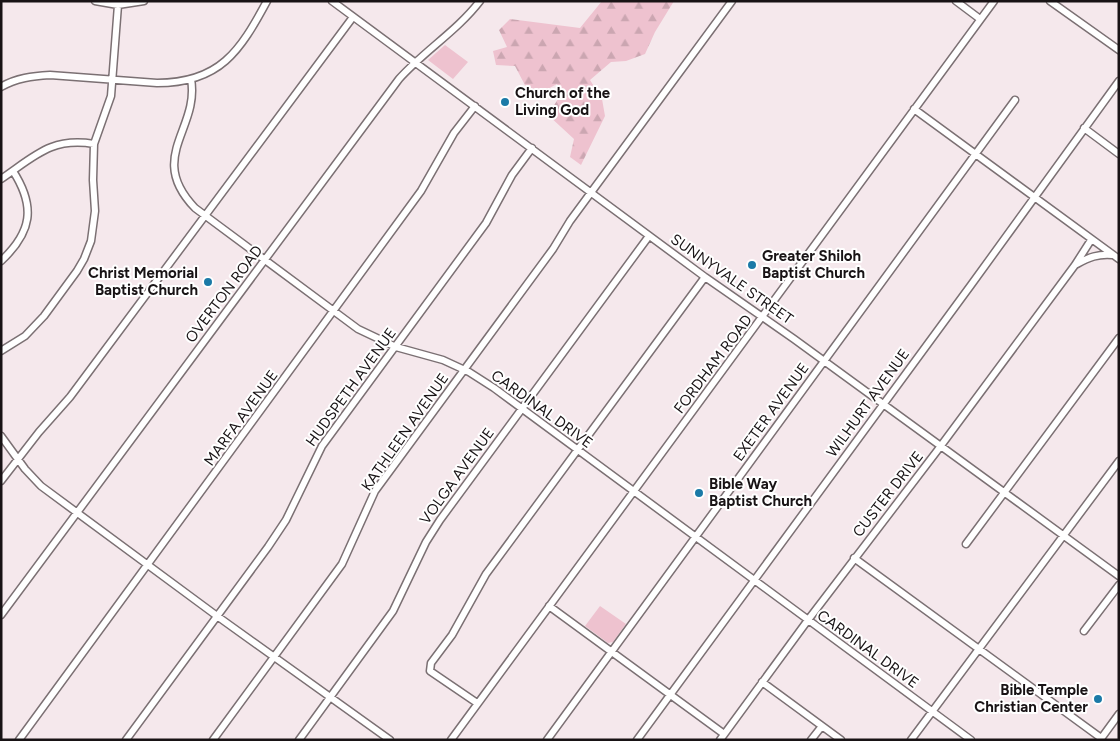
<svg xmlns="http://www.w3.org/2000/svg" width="1120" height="741" font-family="Figtree,sans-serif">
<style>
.grass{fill:#eec2cf}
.forest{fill:url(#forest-firs)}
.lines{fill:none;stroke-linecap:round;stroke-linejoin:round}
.minor-casing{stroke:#7b7073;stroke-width:9}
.minor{stroke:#fff;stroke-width:6}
.poi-dot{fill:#1b7aa7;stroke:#fff;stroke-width:2}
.labels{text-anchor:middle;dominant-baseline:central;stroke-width:4;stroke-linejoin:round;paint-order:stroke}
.poi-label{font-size:15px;font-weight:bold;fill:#181315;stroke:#fff;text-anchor:start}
.street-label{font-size:15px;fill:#181315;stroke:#fff}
</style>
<defs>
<pattern id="forest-firs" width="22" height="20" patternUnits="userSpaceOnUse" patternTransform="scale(1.25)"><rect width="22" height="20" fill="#eec2cf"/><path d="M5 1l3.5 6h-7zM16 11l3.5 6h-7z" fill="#cba6b1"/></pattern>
</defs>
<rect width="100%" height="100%" fill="#f5e8ec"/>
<path class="grass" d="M445 45 468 62 453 79 428 60Z
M600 606 626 624 613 642 608 643 585 626Z"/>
<path class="forest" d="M602 1H674L655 32 645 54 626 61 611 62 590 80 602 99 605 116 581 165 570 157 574 139 548 115 561 94 557 84 544 91H528L515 66 496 65 493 51 507 47 499 30 510 19 580 28Z"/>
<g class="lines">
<g class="minor-casing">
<path id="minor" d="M95 1 118 5 144 1
M332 1 705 277 794 339 1119 576
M956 1 980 19
M1050 1 1119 50
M191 79C200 129 146 157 195 208L358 329 396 347 443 360 469 372 494 388 971 740
M1 87C16 78 33 76 50 75L157 83C220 83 240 51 267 1
M914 109 1119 259
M1084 128 1119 154
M1 179C35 156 51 137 94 144
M1 261C32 232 36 207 13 171
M1077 264C1089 257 1098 254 1112 255
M1 351 25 336 44 316 77 271 84 259 91 241 95 211 93 180 94 144 111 96 118 5
M1 436 25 469 41 486 217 616 390 740
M1 481 39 432 70 397 353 17
M966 544 1119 338
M854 558 1101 738
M549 606 724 734
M1 615 399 79C424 51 457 31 480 1
M1084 631 1119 585
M762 682 841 740
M477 703 430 671 431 663 452 635 486 574 705 277
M19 740 421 191 454 133 475 106
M126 740 268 547 286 520 322 446 486 223 512 175 532 148
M213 740 342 564 375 491 553 249 570 221 732 1
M299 740 393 611 426 542 440 520 649 236
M451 740 994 1
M547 740 1015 100
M637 740 971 285 1119 81
M720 740 808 620 937 451 1075 265 1091 240
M811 740 822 726
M911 740 1119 461
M1100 740 1119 714"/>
</g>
<use href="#minor" class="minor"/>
</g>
<g class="poi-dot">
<circle cx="505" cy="102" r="5"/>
<circle cx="752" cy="265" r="5"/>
<circle cx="208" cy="282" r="5"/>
<circle cx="699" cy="493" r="5"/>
<circle cx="1098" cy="699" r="5"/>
</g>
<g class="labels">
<g class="poi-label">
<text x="515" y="93">Church of the<tspan x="515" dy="17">Living God</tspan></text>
<text x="762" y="256">Greater Shiloh<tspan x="762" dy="17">Baptist Church</tspan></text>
<text x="198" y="273" text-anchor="end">Christ Memorial<tspan x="198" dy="17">Baptist Church</tspan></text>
<text x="709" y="484">Bible Way<tspan x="709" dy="17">Baptist Church</tspan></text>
<text x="1088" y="690" text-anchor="end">Bible Temple<tspan x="1088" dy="17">Christian Center</tspan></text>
</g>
<g class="street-label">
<text transform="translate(732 279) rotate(35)">SUNNYVALE STREET</text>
<text transform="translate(224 294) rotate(-53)">OVERTON ROAD</text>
<text transform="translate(713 364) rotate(-53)">FORDHAM ROAD</text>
<text transform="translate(351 387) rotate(-54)">HUDSPETH AVENUE</text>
<text transform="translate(868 403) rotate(-54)">WILHURT AVENUE</text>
<text transform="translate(542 409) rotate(36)">CARDINAL DRIVE</text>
<text transform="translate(771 412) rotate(-54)">EXETER AVENUE</text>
<text transform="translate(241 418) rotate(-54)">MARFA AVENUE</text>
<text transform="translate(405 432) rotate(-55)">KATHLEEN AVENUE</text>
<text transform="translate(457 476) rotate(-54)">VOLGA AVENUE</text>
<text transform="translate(888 494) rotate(-52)">CUSTER DRIVE</text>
<text transform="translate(868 649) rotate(36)">CARDINAL DRIVE</text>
</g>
</g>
<rect width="1120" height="741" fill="none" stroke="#181315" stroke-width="5"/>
</svg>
